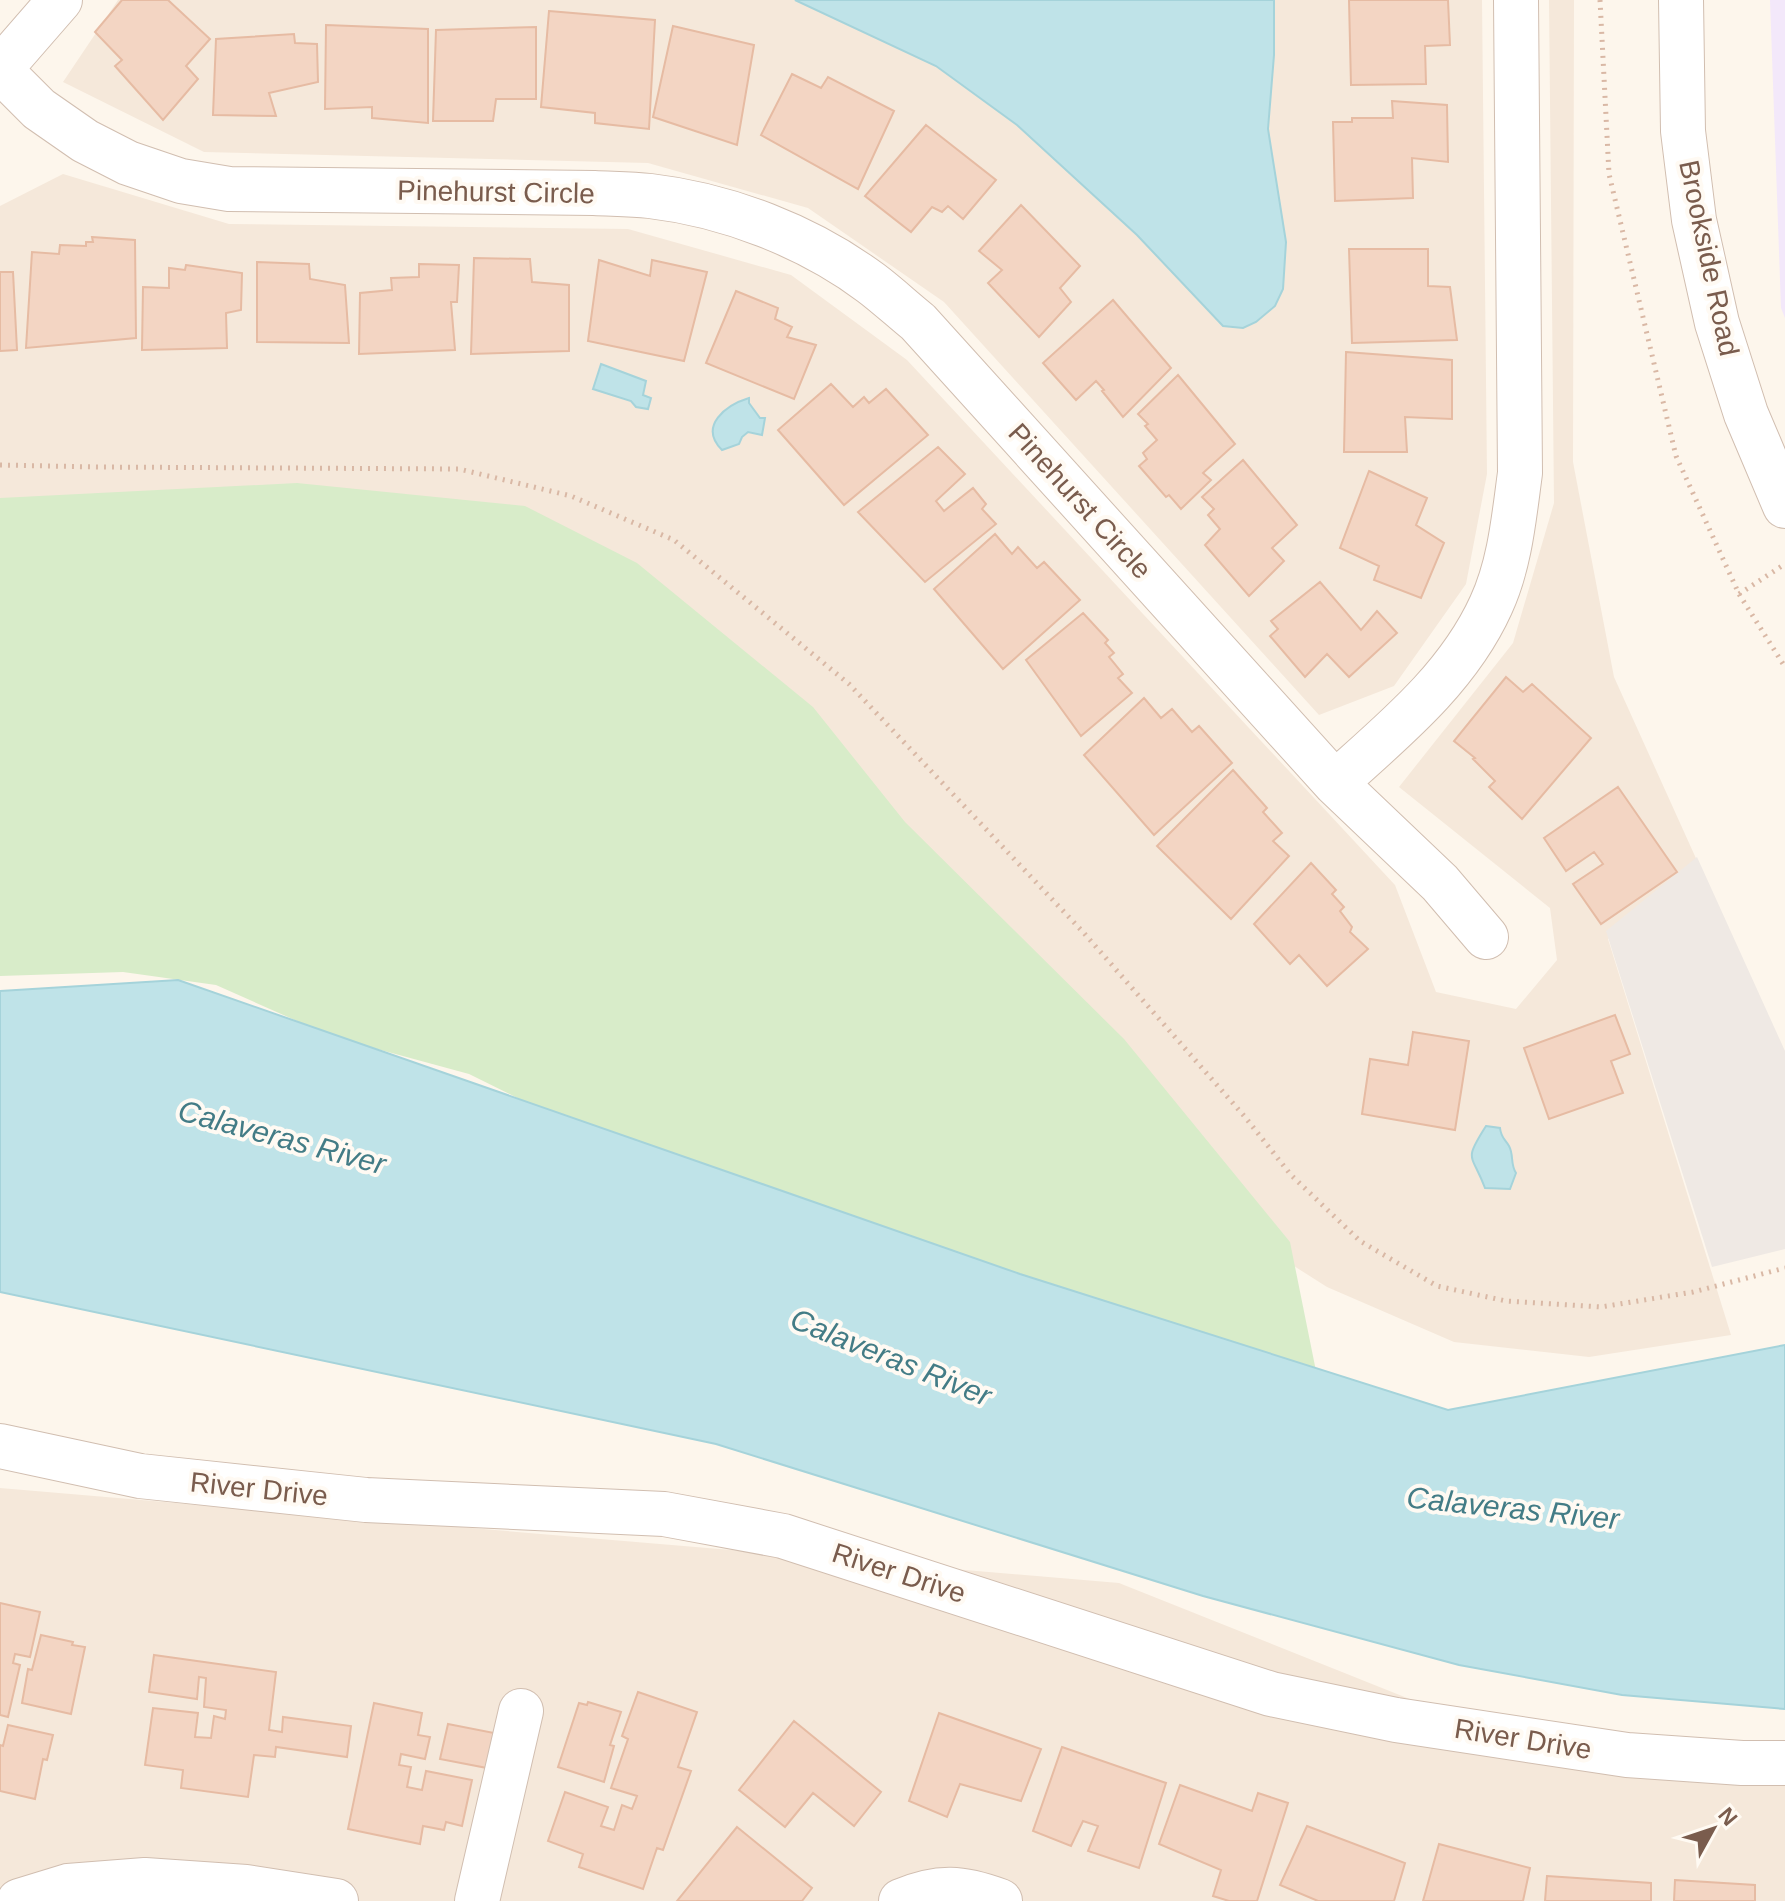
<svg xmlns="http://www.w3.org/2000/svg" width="1785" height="1901" font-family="Helvetica,sans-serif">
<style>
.residential{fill:#f5e8da}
.industrial{fill:#efe9e4}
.education{fill:#f3e8fa}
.green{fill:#d8ecc9}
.water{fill:#bfe3e8;stroke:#a5d3da;stroke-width:2}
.building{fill:#f3d5c3;stroke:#e6bba3;stroke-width:2}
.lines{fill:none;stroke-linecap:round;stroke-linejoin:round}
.minor-casing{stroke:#d1beb0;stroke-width:46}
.path{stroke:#d9b8a5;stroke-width:5;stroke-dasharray:2 6;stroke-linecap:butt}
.minor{stroke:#fff;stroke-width:44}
.labels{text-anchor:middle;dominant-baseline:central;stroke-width:8;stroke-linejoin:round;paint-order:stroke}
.street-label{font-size:28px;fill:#7a5c4d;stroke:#fffaf3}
.water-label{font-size:30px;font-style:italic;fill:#437c86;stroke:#fffaf3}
</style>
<rect width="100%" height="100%" fill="#fdf6ec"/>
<path class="residential" d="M118 0H1482L1487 474 1466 584 1394 686 1319 715 944 302 808 208 648 163 204 152 63 82Z
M1549 0H1574L1573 462 1614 677 1699 865 1608 939 1731 1335 1589 1357 1454 1342 1327 1287 1146 1172 0 519V206L63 174 229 224 628 229 791 275 907 360 1395 885 1436 992 1516 1009 1557 960 1550 908 1399 787 1513 643 1554 503Z
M0 1488 1119 1583 1570 1763 1785 1772V1901H0Z"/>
<path class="industrial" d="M1697 857 1785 1051V1249L1712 1267 1606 931Z"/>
<path class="education" d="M1770 0H1785V318L1781 308Z"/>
<path class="green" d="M297 483 525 506 637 563 813 707 905 822 1124 1039 1290 1242 1316 1371 616 1147 469 1074 333 1037 216 985 123 972 0 976V498Z"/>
<path class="water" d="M795 0H1274V55L1268 129 1286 242 1283 289 1275 306 1256 322 1243 328 1223 326 1137 235 1017 125 936 66Z
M601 364 646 381 643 395 651 398 648 409 636 407 631 401 593 389Z
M749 398V403L760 418H765L762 435 748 432 742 437 739 444 722 450C698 426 726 405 749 398Z
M178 980 1020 1274 1448 1410 1785 1345V1709L1622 1695 1459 1665 1203 1596 716 1444 0 1292V991Z
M1486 1126 1500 1128C1501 1138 1505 1139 1509 1146 1514 1155 1510 1164 1516 1173L1510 1189 1485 1188C1472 1153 1463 1162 1486 1126Z"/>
<path class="building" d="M122 0H168L210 39 186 66 198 79 163 120 115 66 122 60 95 32Z
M1349 0H1448L1450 45 1425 46 1426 84 1351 85Z
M549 11 655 20 649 129 595 123V113L541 107Z
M326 25 428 29V123L372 118V107L325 109Z
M673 26 754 45 737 145 653 117Z
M536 27V99H496L493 121H433L436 30Z
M294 34 295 43 317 44 318 82 269 93 276 116 213 115 216 39Z
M792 74 821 88 828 77 894 111 858 189 761 135Z
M1392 101 1447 105 1448 162 1412 158 1413 198 1335 201 1333 122H1352V118H1393Z
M926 125 996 180 963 219 948 206 942 212 932 207 911 232 865 196Z
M1021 205 1080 266 1060 288 1071 302 1039 337 988 283 1002 270 979 251Z
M92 237 135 240 136 338 26 348 32 252 59 254 60 245 86 246V242H93Z
M1349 249H1428V286L1450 287 1457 340 1352 343Z
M474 258 530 259 532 282 569 285V351L471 354Z
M599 260 650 276 652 260 707 272 684 361 588 341Z
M257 262 309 264 310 279 345 285 349 343 257 342Z
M419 264 459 265 457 302H451L455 350 359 354 360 293 392 290 391 278 419 277Z
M186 265 242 273 241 310 226 313 227 348 142 350 143 287 169 288V268L185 270Z
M0 272H13L17 350 0 351Z
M736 291 778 308 775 319 792 327 787 337 816 345 794 399 706 363Z
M1113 300 1171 368 1123 417 1102 391 1104 390 1096 381 1076 400 1043 363Z
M1346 352 1452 360V419L1405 417 1407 452H1344Z
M1178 375 1235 444 1203 473 1211 480 1181 509 1169 495 1166 497 1139 466 1147 459 1143 453 1157 440 1145 426 1148 424 1138 414Z
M831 384 853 407 864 397 869 403 886 389 928 435 844 505 778 430Z
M938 447 965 474 936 501 944 511 973 488 986 504 982 509 996 524 925 582 858 512Z
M1243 460 1297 525 1272 548 1284 561 1249 596 1205 545 1220 529 1208 515 1214 509 1202 497Z
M1369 471 1427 498 1416 525 1444 543 1421 598 1374 580 1379 566 1340 548Z
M995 534 1012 554 1018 547 1037 568 1044 562 1080 600 1003 669 934 589Z
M1320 582 1361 630 1377 611 1397 633 1349 677 1327 654 1305 677 1270 636 1278 629 1271 621Z
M1083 613 1108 640 1105 643 1114 653 1109 657 1123 674 1118 678 1132 693 1081 736 1026 660Z
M1506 677 1523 692 1532 684 1591 738 1522 819 1489 787 1495 781 1473 759 1475 758 1454 741Z
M1144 698 1161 718 1172 709 1192 732 1199 726 1232 763 1154 835 1084 755Z
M1233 770 1267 808 1263 812 1282 833 1273 841 1289 856 1231 919 1157 846Z
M1618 787 1677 872 1601 924 1573 884 1603 864 1594 852 1566 871 1544 838Z
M1311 863 1336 890 1332 894 1344 907 1340 911 1352 927 1350 932 1368 949 1327 986 1299 955 1290 964 1254 924Z
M1615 1015 1630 1054 1611 1061 1623 1093 1549 1119 1524 1048Z
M1413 1032 1469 1041 1455 1130 1362 1114 1370 1059 1408 1065Z
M0 1603 40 1612 30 1657 15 1654 13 1663 20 1665 8 1717 0 1715Z
M41 1635 73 1642 72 1645 85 1647 71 1714 22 1703 28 1669 32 1670Z
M154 1655 276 1672 269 1730 282 1732 283 1717 351 1726 347 1757 276 1747 275 1757 254 1755 248 1797 181 1788 183 1770 145 1765 153 1708 198 1713 195 1737 211 1738 214 1716 225 1719 226 1710 204 1707 206 1678 199 1677 197 1699 149 1692Z
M638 1692 697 1712 678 1767 691 1771 663 1850 657 1848 643 1889 579 1867 583 1854 548 1841 565 1792 608 1807 601 1826 614 1830 622 1805 632 1809 637 1796 611 1788 628 1739 622 1736Z
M588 1702 621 1712 610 1745 614 1746 604 1782 558 1767 579 1703 587 1705Z
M374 1703 422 1713 418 1735 430 1737 425 1759 401 1754 399 1765 411 1767 407 1787 422 1790 426 1771 472 1780 462 1826 446 1822 444 1830 423 1826 420 1844 348 1829Z
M939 1713 1041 1749 1021 1801 960 1784 947 1817 909 1801Z
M794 1721 881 1792 854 1826 813 1793 785 1827 739 1790Z
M448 1724 494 1733 487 1768 440 1759Z
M8 1725 53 1735 47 1760 43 1759 35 1799 0 1791V1745L3 1746Z
M1062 1747 1166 1783 1139 1868 1088 1851 1098 1826 1083 1821 1071 1846 1033 1831Z
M1180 1785 1252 1811 1258 1793 1288 1803 1257 1901H1229L1213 1896 1221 1870 1159 1844Z
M1307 1826 1405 1863 1394 1901H1318L1280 1885Z
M737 1827 812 1888 802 1901H677Z
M1439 1844 1530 1868 1523 1901H1423Z
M1547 1876 1651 1883V1901H1545Z
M1675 1880 1755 1885V1901H1674Z"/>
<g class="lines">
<g class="minor-casing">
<path id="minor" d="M1681 0 1683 131 1694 220 1717 323 1746 414 1785 506
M0 69 60 0
M0 70 39 109 85 141 128 163 181 181 229 189 594 193C613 194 631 194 650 196 727 205 808 236 871 283 887 295 902 309 918 322L1335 783 1440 883 1486 937
M1335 783C1394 730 1458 678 1491 605 1510 564 1514 517 1520 473L1516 0
M0 1446 140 1476 366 1500 664 1514 783 1536 1271 1694 1396 1720 1627 1755 1742 1763H1785
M19 1901 68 1886 145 1880 246 1887 336 1901
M477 1901 521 1711
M901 1901C939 1885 962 1887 1000 1901"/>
</g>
<path class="path" d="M1600 0 1609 174 1676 456 1739 594 1785 667
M0 465 97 467 459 469 571 496 674 540 849 684 1083 932 1245 1117 1291 1175 1360 1241 1437 1286 1506 1301 1601 1307 1693 1292 1785 1268
M1739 594 1785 564"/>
<use href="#minor" class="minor"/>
</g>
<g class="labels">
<g class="street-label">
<text transform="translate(496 192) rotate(1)">Pinehurst Circle</text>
<text transform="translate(1709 258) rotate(78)">Brookside Road</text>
<text transform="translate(1080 501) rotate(48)">Pinehurst Circle</text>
<text transform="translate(259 1489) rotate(6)">River Drive</text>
<text transform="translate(899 1573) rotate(18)">River Drive</text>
<text transform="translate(1523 1739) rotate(9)">River Drive</text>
</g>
<g class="water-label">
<text transform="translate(282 1137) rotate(15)">Calaveras River</text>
<text transform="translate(891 1357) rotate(22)">Calaveras River</text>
<text transform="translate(1513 1508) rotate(6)">Calaveras River</text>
</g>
</g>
<g transform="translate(1713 1829) rotate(50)" stroke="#fffaf3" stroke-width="6" paint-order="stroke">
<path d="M0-6L14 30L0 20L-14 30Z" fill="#7a5c4d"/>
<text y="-12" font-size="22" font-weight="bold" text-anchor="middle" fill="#7a5c4d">N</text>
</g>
</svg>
